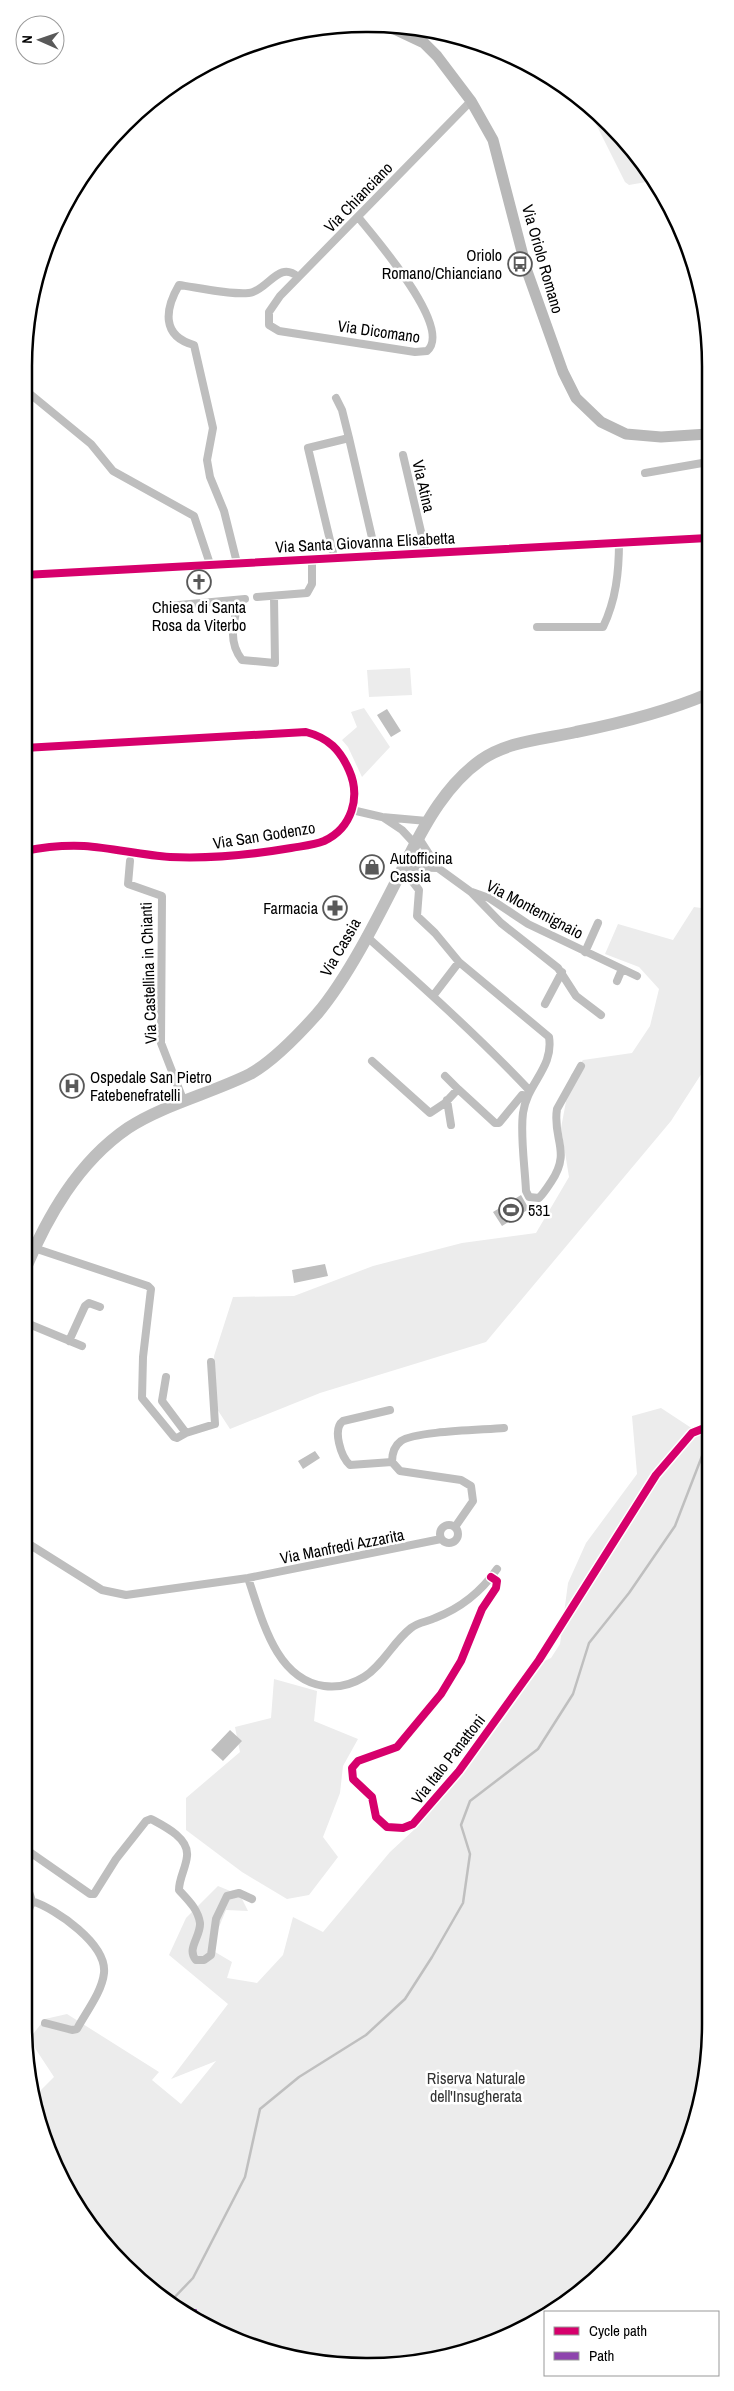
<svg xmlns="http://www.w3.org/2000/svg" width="734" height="2391" font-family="'Archivo Narrow',sans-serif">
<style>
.green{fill:#ececec}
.water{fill:#bfbfbf}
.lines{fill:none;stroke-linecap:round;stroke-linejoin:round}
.stream{stroke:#bfbfbf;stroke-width:2.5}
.street{stroke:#bebebe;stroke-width:8}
.secondary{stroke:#b8b8b8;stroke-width:11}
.primary{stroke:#bebebe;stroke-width:12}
.quiet{stroke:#8e44ad;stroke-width:6;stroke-dasharray:12 6;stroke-linecap:butt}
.cycleway-casing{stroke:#fff;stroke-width:11}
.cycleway{stroke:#d6006c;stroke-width:8}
.labels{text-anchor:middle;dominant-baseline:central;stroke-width:5;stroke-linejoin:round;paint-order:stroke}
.street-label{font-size:16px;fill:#000;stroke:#fff}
.poi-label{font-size:16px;fill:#000;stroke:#fff;text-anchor:start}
.park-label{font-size:16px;fill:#333;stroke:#fff}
.rim{fill:none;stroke:#000;stroke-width:2.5}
</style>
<rect width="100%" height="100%" fill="#fff"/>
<path class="green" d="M590 112 625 140 652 181 629 185 625 182Z
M410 668 412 695 369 697 367 670Z
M364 708 390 747 362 777 348 747 342 740 357 727 351 712Z
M694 907 708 909 709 1062 671 1121 486 1342 320 1393 230 1429 217 1409 214 1356 233 1297 294 1296 373 1266 462 1243 536 1233 569 1177 561 1128 571 1075 583 1060 632 1053 650 1026 659 989 639 967 605 954 618 924 673 940Z
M661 1408 696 1431 709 1416 710 2024 704 2091 684 2156 653 2214 576 2296 550 2312H545V2315L519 2332 456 2355 390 2366 322 2364 215 2332 158 2296 109 2251 50 2155 33 2098 54 2077 29 2039 45 2019 67 2014 159 2072 152 2080 181 2104 216 2061 171 2079 228 2004 169 1955 186 1918 218 1886 240 1895 248 1911 226 1910 210 1949 232 1962 227 1978 257 1983 283 1955 293 1917 323 1932 390 1852 416 1828 505 1717 540 1663 551 1658 560 1644 568 1583 586 1543 637 1474 632 1416Z
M274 1679 317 1691 314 1721 358 1739 343 1766 340 1793 323 1837 338 1857 309 1895 287 1899 242 1872 186 1830V1798L240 1752 235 1727 271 1718Z"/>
<path class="water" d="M387 709 401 731 391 737 377 715Z
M521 1195 529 1209 502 1226 493 1212Z
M325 1264 328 1276 294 1283 292 1270Z
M315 1451 320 1458 303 1469 298 1461Z
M230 1730 242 1741 223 1761 211 1750Z"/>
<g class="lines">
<path class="stream" d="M169 2303 193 2278 245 2177 260 2109 299 2077 366 2035 405 1999 432 1957 463 1903 470 1854 461 1825 470 1801 538 1749 573 1694 589 1643 629 1593 675 1526 709 1438"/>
<path class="street" d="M358 217C374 237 454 328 427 351L415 352 279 331 269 325V312L280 296 471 101
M24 389 91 444 113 471 194 516 210 564
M336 398 342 410 349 438
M403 455 426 553
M645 473 708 462
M334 557 308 448 349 438 376 555
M237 563 224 511 210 477 207 460 213 428 194 345C161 336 165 309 179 285 195 287 240 297 253 292 270 286 280 261 298 277
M24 575 708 538
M257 597 307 593 312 584V559
M239 600C234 621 227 641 242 660L275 663 274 597
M157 607 245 599
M537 627H603C616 600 619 572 619 542
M24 748 306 732C329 738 340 750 349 770 361 797 352 828 324 841 314 845 302 846 291 848 250 855 212 859 170 857 141 855 113 848 84 846 63 845 44 847 24 851
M352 810 382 817 427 821
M384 818 402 830 415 844
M418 837 438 868 471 892 501 923 558 968 576 996 601 1015
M130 861 128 884 162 896 161 1043 184 1102
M403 867 438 868
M402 868 419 890 417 916 435 933 459 962 549 1037C554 1068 527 1083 523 1113 520 1136 525 1167 526 1191L529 1197 539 1198C544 1193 547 1188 551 1182 572 1151 552 1139 557 1109L581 1066
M472 892 489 898 528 924 637 976
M366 936C422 986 478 1036 530 1091
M585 952 598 923
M617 981 622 969
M433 996 459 962
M545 1004 562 972
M372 1061 430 1113 445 1103 458 1089 495 1123H499L522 1095 527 1096
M445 1076 458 1089
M447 1100 451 1125
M34 1248 148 1286 151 1289 143 1357 142 1398 174 1437 177 1438 186 1433 162 1401 166 1377
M24 1322 82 1346
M69 1341 85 1306 89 1303 100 1307
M390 1410 343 1421C332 1429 341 1457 350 1465L392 1462
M186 1433 215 1424 211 1362
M440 1534a9 9 0 1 1 18 0a9 9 0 1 1-18 0Z
M455 1527 473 1501 471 1486 461 1480 400 1471 392 1462C392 1454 394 1446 401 1441 416 1431 483 1430 504 1428
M24 1541 102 1590 126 1595 248 1578 441 1539
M491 1577 497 1581 496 1588 482 1609 461 1661 441 1694 397 1747 358 1761 352 1768 353 1779 372 1797 376 1817 387 1827 403 1828 413 1824 459 1771 539 1660 656 1475 692 1433 702 1429H709
M248 1578C262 1618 275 1679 324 1686 339 1688 351 1685 364 1677 383 1665 393 1642 411 1628 419 1622 427 1622 435 1618 461 1608 481 1592 497 1569
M24 1848 90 1894H94L116 1859 146 1821 151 1819C164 1826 189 1838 187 1856 186 1868 179 1878 179 1890 188 1900 198 1909 200 1923 201 1936 186 1949 196 1960H204L211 1955 216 1919 227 1896 239 1893 252 1899
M24 1889 29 1892 32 1901 24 1924
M32 1901C56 1909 107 1944 104 1973 102 1992 86 2012 77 2029L72 2030 45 2023"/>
<path class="secondary" d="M388 26 424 43 437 56 471 101 493 140 527 271 563 372 576 398 601 422 626 434 661 437 708 434"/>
<path class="primary" d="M24 1272C47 1217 78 1162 128 1128 163 1105 212 1093 250 1074 272 1062 300 1033 317 1014 351 974 384 905 408 858 426 822 447 784 481 760 508 741 545 739 576 732 621 723 666 712 708 694"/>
<path class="quiet" d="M185 2313 197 2312 214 2331"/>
<g class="cycleway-casing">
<path id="cycleway" d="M24 575 708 538
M24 748 306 732C329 738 340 750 349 770 361 797 352 828 324 841 314 845 302 846 291 848 250 855 212 859 170 857 141 855 113 848 84 846 63 845 44 847 24 851
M491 1577 497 1581 496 1588 482 1609 461 1661 441 1694 397 1747 358 1761 352 1768 353 1779 372 1797 376 1817 387 1827 403 1828 413 1824 459 1771 539 1660 656 1475 692 1433 702 1429H709"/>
</g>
<use href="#cycleway" class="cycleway"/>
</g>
<defs>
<g id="bus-ring" transform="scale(1.25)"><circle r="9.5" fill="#fff" stroke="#595959" stroke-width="1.5"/><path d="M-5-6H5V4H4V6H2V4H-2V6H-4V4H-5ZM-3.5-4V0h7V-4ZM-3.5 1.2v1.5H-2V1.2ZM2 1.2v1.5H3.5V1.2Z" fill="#595959"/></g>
<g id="church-ring" transform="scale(1.25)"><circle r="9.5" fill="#fff" stroke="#595959" stroke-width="1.5"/><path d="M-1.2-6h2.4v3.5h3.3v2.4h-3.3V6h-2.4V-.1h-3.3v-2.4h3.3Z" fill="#595959"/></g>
<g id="shop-ring" transform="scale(1.25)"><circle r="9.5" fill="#fff" stroke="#595959" stroke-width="1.5"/><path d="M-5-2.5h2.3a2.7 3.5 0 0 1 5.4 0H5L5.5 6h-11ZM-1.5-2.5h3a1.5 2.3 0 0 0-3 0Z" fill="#595959"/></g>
<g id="pharmacy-ring" transform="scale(1.25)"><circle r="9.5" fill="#fff" stroke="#595959" stroke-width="1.5"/><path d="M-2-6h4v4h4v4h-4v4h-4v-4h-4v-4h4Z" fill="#595959"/></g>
<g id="hospital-ring" transform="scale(1.25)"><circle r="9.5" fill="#fff" stroke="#595959" stroke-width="1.5"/><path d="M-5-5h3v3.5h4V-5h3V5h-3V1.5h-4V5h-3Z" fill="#595959"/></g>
<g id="stadium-ring" transform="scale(1.25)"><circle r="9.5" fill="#fff" stroke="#595959" stroke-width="1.5"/><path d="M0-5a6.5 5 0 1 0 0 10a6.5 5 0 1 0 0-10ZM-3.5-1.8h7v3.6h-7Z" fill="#595959"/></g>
</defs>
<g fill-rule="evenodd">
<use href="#bus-ring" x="520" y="264"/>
<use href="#church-ring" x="199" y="582"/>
<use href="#shop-ring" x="372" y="867"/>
<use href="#pharmacy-ring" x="335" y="908"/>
<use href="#hospital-ring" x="72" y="1086"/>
<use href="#stadium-ring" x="511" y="1210"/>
</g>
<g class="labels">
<g class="street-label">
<text transform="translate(358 197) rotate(-46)">Via Chianciano</text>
<text transform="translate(543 259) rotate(74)">Via Oriolo Romano</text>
<text transform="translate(379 331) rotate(8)">Via Dicomano</text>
<text transform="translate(424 486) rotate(77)">Via Atina</text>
<text transform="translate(365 542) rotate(-3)">Via Santa Giovanna Elisabetta</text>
<text transform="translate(264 835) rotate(-9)">Via San Godenzo</text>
<text transform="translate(535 909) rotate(28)">Via Montemignaio</text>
<text transform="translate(340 947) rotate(-60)">Via Cassia</text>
<text transform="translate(148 973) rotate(-92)">Via Castellina in Chianti</text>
<text transform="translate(342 1546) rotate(-11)">Via Manfredi Azzarita</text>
<text transform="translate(448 1759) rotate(-52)">Via Italo Panattoni</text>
</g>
<g class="poi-label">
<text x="502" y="255" text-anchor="end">Oriolo<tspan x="502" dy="18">Romano/Chianciano</tspan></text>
<text x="199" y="607" text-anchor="middle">Chiesa di Santa<tspan x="199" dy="18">Rosa da Viterbo</tspan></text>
<text x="390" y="858">Autofficina<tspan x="390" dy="18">Cassia</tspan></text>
<text x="318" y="908" text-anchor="end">Farmacia</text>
<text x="90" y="1077">Ospedale San Pietro<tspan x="90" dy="18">Fatebenefratelli</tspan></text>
<text x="528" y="1210">531</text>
</g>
<g class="park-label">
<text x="476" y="2078">Riserva Naturale<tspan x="476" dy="18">dell'Insugherata</tspan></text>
</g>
</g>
<path d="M0 0H734V2391H0ZM366 32H368A334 334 0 0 1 702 366V2024A334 334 0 0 1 368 2358H366A334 334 0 0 1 32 2024V366A334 334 0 0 1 366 32Z" fill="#fff" fill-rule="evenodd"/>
<path class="rim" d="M366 32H368A334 334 0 0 1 702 366V2024A334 334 0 0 1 368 2358H366A334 334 0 0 1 32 2024V366A334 334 0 0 1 366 32Z"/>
<rect x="544" y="2311" width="175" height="65" fill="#ffffff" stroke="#999999"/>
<rect x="554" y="2327" width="25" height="8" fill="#d6006c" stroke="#999999"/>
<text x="589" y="2336" font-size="15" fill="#000000">Cycle path</text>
<rect x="554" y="2352" width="25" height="8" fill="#8e44ad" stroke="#999999"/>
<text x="589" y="2361" font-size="15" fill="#000000">Path</text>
<g transform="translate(40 40) rotate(272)"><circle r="24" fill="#ffffff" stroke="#999999"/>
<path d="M0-4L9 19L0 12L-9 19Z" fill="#595959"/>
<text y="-8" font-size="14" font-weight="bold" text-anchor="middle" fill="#000000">N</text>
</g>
</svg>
